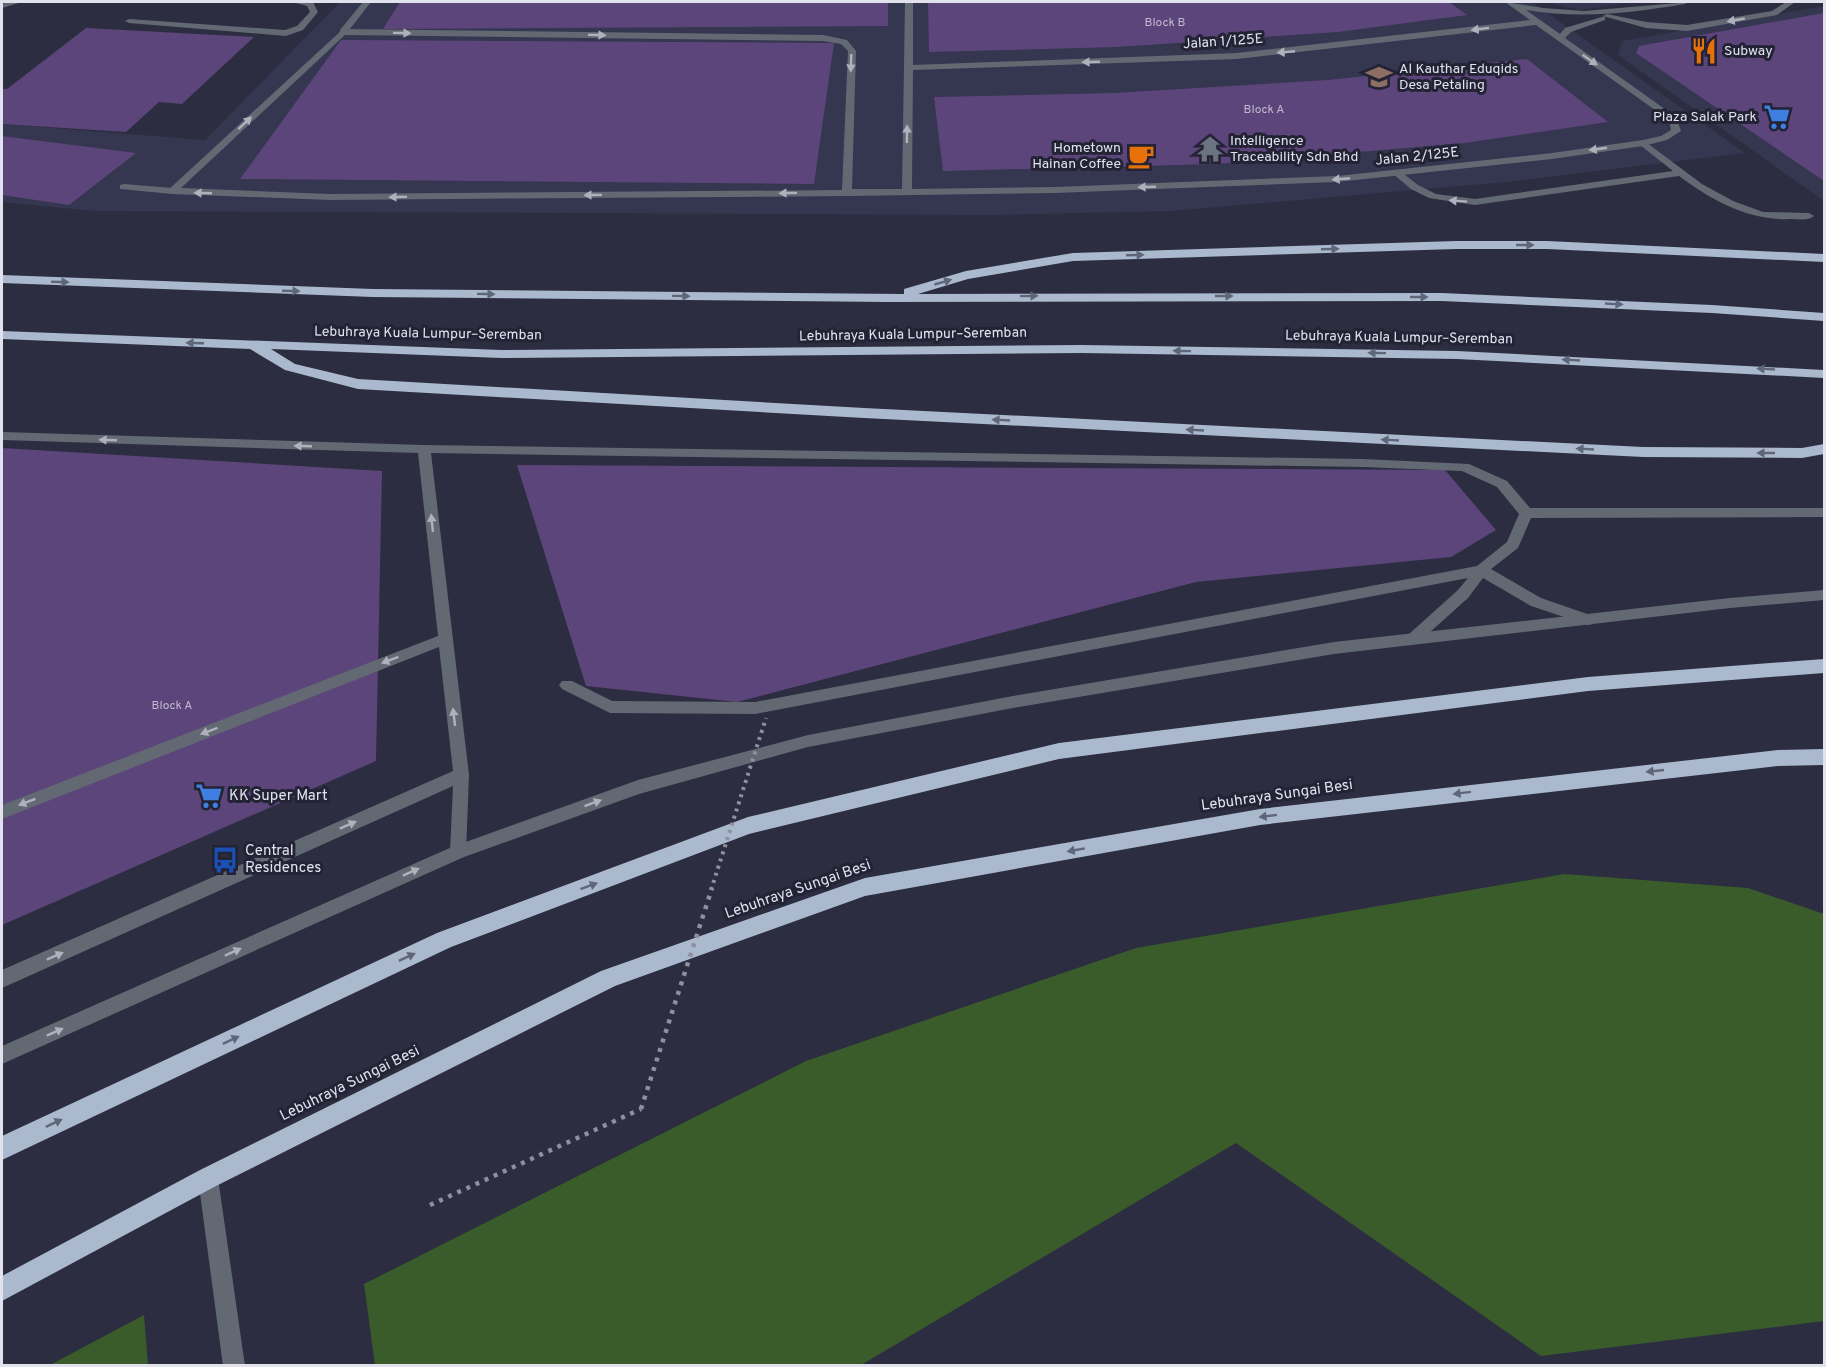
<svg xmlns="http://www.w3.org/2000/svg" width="1826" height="1367" font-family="Overpass,sans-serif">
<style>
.built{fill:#35364f}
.green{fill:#3a5c2b}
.building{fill:#5c457a}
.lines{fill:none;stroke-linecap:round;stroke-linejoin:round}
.path{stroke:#8f909f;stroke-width:4.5;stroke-dasharray:4 6;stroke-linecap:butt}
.service{fill:#636972;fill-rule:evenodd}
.minor{fill:#636972;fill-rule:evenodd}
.motorway{fill:#aab9cd;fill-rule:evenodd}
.path-bridge-far1{stroke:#8f909f;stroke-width:4;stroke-dasharray:3 4.5;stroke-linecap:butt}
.path-bridge{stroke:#8f909f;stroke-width:4.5;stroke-dasharray:4 6;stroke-linecap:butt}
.oneway{fill:#afb2bc}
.oneway2{fill:#606679}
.labels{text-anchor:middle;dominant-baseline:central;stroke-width:6;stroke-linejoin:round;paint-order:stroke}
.number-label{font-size:12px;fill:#c0bbd1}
.far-street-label{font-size:14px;fill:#e1e2ee;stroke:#232335}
.far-poi-label{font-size:14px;fill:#e1e2ee;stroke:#232335;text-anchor:start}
.poi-label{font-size:15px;fill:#e1e2ee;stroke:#232335;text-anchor:start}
.street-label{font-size:15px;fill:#e1e2ee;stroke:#232335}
</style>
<rect width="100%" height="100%" fill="#2c2d40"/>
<path class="built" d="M340 2H1532L1745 153 1507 182 1172 211 996 215 94 211 2 202V124L205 140Z
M1542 2H1633L1582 10Z
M1824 6V201L1618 55 1622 41Z"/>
<path class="green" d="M1564 874 1748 888 1824 914V1321L1541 1356 1236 1143 861 1365H375L364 1284 806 1061 1136 948Z
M144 1315 148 1365H50Z"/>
<path class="building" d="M400 2H888V26L383 29Z
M928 2H1449L1467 15 1338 32 1117 47 929 52Z
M1824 13V181L1636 53 1639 46Z
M86 28 254 37 182 104 159 102 126 132 2 124V89H7Z
M341 40 834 43 814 184 240 179Z
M1527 59 1608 122 1465 143 1216 164 943 171 934 97 1114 93 1328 80Z
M2 136 136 153 69 205 2 195Z
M2 448 382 471 376 761 2 925Z
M517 465 1445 470 1496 530 1451 557 1196 582 737 702 586 686Z"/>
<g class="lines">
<path class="path" d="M430 1205 641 1109"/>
<path class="service" d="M10 2H22L2 8V4Z
M292 2H313L318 12 303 30 286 36 129 23 125 21 129 19 285 30 297 26 310 12 307 6Z
M363 2H371L346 34H340V30Z
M1786 2H1795L1777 15 1687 31 1646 28 1603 16 1607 14 1646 22 1687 25 1772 11Z
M1643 140 1702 184 1733 201 1763 212 1809 213 1814 216C1808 221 1799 219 1792 219 1748 221 1713 201 1679 176L1475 205 1429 198 1411 189 1392 173 1400 171 1418 185 1436 194 1475 199 1673 171 1640 145 1638 143Z
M124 184 172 188 177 191 172 194 120 189V185Z
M2 432 424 445 1363 459 1469 464 1507 481 1530 508H1824V517L1531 518 1518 548 1491 569 1541 598 1593 616 1595 620 1593 624 1588 625 1531 606 1483 578 1468 598 1419 642H1409L1407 638 1409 634 1458 590 1468 578 755 714 610 713 562 689 559 685 562 681H572L612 701 755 702 1477 566 1507 542 1519 514 1497 487 1462 471 1363 467 431 453 469 775 466 852 464 857 458 859 452 857 450 852 453 786 2 988V970L453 771 439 647 2 819V805L438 636 418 453 2 440Z"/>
<path class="minor" d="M905 2H913V65L1237 53 1530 20 1505 2 1543 8 1584 11 1689 2 1685 4C1631 13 1580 19 1526 10L1560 34 1565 28 1605 16V20L1571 32 1565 38 1676 117 1681 131 1667 140 1643 146 1552 159 1337 182 1055 193 847 196 330 200 172 194 167 191 343 29 823 35 847 40 856 51 852 189H902ZM1536 25 1669 120 1671 130 1661 136 1643 140 1552 153 1337 176 1055 187 912 189 913 70 1237 59ZM345 35 823 41 841 44 848 51 842 190 330 194 181 188Z
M1824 590V600L1730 608 1334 654 1013 708 808 747 639 794 464 857 2 1064V1046L452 847 638 780 808 735 1013 696 1334 642 1730 598Z
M208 1168 215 1171 218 1178 245 1366H223L198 1178 201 1171Z"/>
<path class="motorway" d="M1456 241H1547L1824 254V262L1547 249H1456L1073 261 968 279 918 294 1442 293 1712 305 1824 313V321L1712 313 1442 301 887 302 373 297 2 283V275L373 289 904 294V289L966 271 1073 253Z
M2 331 501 350 1082 345 1457 351 1824 370V378L1457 359 1082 353 501 358 271 349 295 364 358 379 864 408 1643 447 1802 448 1824 444V454L1802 458 1643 457 864 418 358 389 285 370 250 349 2 339Z
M1824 659V673L1588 691 1059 759 749 834 451 947 2 1160V1136L437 933 748 817 1059 743 1588 677Z
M1824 749V765L1778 766 1260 825 865 896 615 986 216 1186 2 1301V1276L200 1170 601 971 865 878 1260 809 1778 750Z"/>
<path class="path-bridge-far1" d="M711 890 766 718"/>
<path class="path-bridge" d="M641 1109 712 888"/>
</g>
<defs><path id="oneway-solid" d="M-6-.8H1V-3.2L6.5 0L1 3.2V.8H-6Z" transform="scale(1.5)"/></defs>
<g class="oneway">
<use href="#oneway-solid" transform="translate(1736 20) rotate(170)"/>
<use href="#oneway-solid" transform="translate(1480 29) rotate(173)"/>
<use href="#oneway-solid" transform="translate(402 33) rotate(1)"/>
<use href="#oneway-solid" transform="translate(597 35) rotate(1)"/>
<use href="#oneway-solid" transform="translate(1286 52) rotate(175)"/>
<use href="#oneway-solid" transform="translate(1590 60) rotate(35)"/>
<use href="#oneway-solid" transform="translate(1091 62) rotate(178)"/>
<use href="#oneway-solid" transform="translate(851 63) rotate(92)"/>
<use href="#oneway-solid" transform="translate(245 123) rotate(-43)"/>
<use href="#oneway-solid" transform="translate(907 134) rotate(-89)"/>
<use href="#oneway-solid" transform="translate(1598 149) rotate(172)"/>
<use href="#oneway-solid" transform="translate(1341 179) rotate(175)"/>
<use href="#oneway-solid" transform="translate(1147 187) rotate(178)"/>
<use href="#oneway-solid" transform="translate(203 193) rotate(-178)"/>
<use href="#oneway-solid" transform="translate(788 193) rotate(179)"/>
<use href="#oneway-solid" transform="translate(593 195) rotate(179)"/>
<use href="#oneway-solid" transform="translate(398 197) rotate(179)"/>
<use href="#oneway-solid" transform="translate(1458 201) rotate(-176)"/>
<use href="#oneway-solid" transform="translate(108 440) rotate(-178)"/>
<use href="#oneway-solid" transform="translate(303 446) rotate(-178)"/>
<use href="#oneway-solid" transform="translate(432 523) rotate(-96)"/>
<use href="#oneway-solid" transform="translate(390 660) rotate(159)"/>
<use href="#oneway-solid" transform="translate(454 717) rotate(-97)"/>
<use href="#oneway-solid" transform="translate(209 731) rotate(159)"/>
<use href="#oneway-solid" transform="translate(27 802) rotate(159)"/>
<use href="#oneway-solid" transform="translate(593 803) rotate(-20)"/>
<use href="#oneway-solid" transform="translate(348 825) rotate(-24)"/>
<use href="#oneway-solid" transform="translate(411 872) rotate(-24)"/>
<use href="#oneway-solid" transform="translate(233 952) rotate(-24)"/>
<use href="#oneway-solid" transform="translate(55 956) rotate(-24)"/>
<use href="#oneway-solid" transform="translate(55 1032) rotate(-24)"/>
</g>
<g class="oneway2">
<use href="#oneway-solid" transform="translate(1525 245)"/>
<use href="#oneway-solid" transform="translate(1330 249) rotate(-2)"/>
<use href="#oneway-solid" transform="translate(1135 255) rotate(-2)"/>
<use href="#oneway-solid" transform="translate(60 282) rotate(2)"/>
<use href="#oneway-solid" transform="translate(943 282) rotate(-16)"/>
<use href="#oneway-solid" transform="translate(291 291) rotate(2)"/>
<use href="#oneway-solid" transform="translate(486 294) rotate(1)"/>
<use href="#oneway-solid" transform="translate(681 296) rotate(1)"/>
<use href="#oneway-solid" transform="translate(1029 296) rotate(-1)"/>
<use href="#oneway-solid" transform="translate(1224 296)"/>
<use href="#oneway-solid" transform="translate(1419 297)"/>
<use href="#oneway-solid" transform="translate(1614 304) rotate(3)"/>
<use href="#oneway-solid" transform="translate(195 343) rotate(-178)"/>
<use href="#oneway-solid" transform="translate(1182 351) rotate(-179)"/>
<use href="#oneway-solid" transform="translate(1377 353) rotate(-179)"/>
<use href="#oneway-solid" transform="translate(1571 360) rotate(-177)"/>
<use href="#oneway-solid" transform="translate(1766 369) rotate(-177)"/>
<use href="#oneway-solid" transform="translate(1001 420) rotate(-177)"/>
<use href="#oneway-solid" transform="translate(1195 430) rotate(-177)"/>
<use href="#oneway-solid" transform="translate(1390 440) rotate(-177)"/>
<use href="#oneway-solid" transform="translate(1585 449) rotate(-177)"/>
<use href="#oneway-solid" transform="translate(1766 453) rotate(-180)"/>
<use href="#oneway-solid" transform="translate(1655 771) rotate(174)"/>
<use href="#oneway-solid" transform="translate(1462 793) rotate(173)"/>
<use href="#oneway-solid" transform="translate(1268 816) rotate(173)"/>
<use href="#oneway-solid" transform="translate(1076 850) rotate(170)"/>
<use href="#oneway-solid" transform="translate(589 886) rotate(-20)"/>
<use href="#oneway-solid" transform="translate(407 957) rotate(-25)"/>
<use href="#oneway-solid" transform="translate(231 1040) rotate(-25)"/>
<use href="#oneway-solid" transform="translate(54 1123) rotate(-25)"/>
</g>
<defs>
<g id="restaurant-bare" transform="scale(2.07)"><path d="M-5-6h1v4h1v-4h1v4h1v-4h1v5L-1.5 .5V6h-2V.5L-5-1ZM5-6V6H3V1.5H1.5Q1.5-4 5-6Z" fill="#e8710a" stroke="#232335" stroke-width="2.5" paint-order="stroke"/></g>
<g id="school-bare" transform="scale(2.07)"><path d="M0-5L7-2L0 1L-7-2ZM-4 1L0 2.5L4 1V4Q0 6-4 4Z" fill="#8d6e63" stroke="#232335" stroke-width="2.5" paint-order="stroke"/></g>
<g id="supermarket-bare" transform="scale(2.07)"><path d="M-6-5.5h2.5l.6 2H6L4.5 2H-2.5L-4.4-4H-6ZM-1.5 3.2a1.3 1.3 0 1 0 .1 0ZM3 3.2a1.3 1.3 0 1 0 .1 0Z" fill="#3f7fe0" stroke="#232335" stroke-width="2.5" paint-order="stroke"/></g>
<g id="temple-bare" transform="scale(2.07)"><path d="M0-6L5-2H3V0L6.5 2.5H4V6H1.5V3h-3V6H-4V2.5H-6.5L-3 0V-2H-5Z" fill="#6b7280" stroke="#232335" stroke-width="2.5" paint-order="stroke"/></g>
<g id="cafe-bare" transform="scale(2.07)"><path d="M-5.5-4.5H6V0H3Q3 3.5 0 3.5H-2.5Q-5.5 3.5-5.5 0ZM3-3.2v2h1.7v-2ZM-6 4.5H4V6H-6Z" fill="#e8710a" stroke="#232335" stroke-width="2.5" paint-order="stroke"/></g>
<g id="bus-bare" transform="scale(2.07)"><path d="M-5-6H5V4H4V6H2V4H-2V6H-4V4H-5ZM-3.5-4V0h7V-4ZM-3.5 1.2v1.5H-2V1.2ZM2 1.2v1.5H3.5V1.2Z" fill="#1a4fb4" stroke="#232335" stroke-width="2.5" paint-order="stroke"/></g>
</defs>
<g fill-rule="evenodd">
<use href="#restaurant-bare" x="1704" y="51"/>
<use href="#school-bare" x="1379" y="77"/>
<use href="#supermarket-bare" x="1777" y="117"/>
<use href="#temple-bare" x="1210" y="149"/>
<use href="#cafe-bare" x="1141" y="156"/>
<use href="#supermarket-bare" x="209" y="796"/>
<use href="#bus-bare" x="225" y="860"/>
</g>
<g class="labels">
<g class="number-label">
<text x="1165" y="23">Block B</text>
<text x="1264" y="110">Block A</text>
<text x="172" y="706">Block A</text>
</g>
<g class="far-street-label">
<text transform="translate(1223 42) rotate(-4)">Jalan 1/125E</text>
<text transform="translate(1417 157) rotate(-6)">Jalan 2/125E</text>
<text transform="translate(428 334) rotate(1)">Lebuhraya Kuala Lumpur–Seremban</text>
<text transform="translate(913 335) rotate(-1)">Lebuhraya Kuala Lumpur–Seremban</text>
<text transform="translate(1399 338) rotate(1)">Lebuhraya Kuala Lumpur–Seremban</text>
</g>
<g class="far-poi-label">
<text x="1724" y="51">Subway</text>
<text x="1399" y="69">Al Kauthar Eduqids<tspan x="1399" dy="16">Desa Petaling</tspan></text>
<text x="1757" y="117" text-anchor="end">Plaza Salak Park</text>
<text x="1230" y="141">Intelligence<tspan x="1230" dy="16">Traceability Sdn Bhd</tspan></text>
<text x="1121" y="148" text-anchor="end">Hometown<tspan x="1121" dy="16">Hainan Coffee</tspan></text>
</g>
<g class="poi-label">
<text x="229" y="796">KK Super Mart</text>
<text x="245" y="851">Central<tspan x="245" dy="17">Residences</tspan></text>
</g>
<g class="street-label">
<text transform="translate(1277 796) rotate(-8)">Lebuhraya Sungai Besi</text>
<text transform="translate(798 890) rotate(-19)">Lebuhraya Sungai Besi</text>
<text transform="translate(350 1084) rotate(-26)">Lebuhraya Sungai Besi</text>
</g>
</g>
<rect width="1826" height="1367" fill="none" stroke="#e1e2ee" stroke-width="6"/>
</svg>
